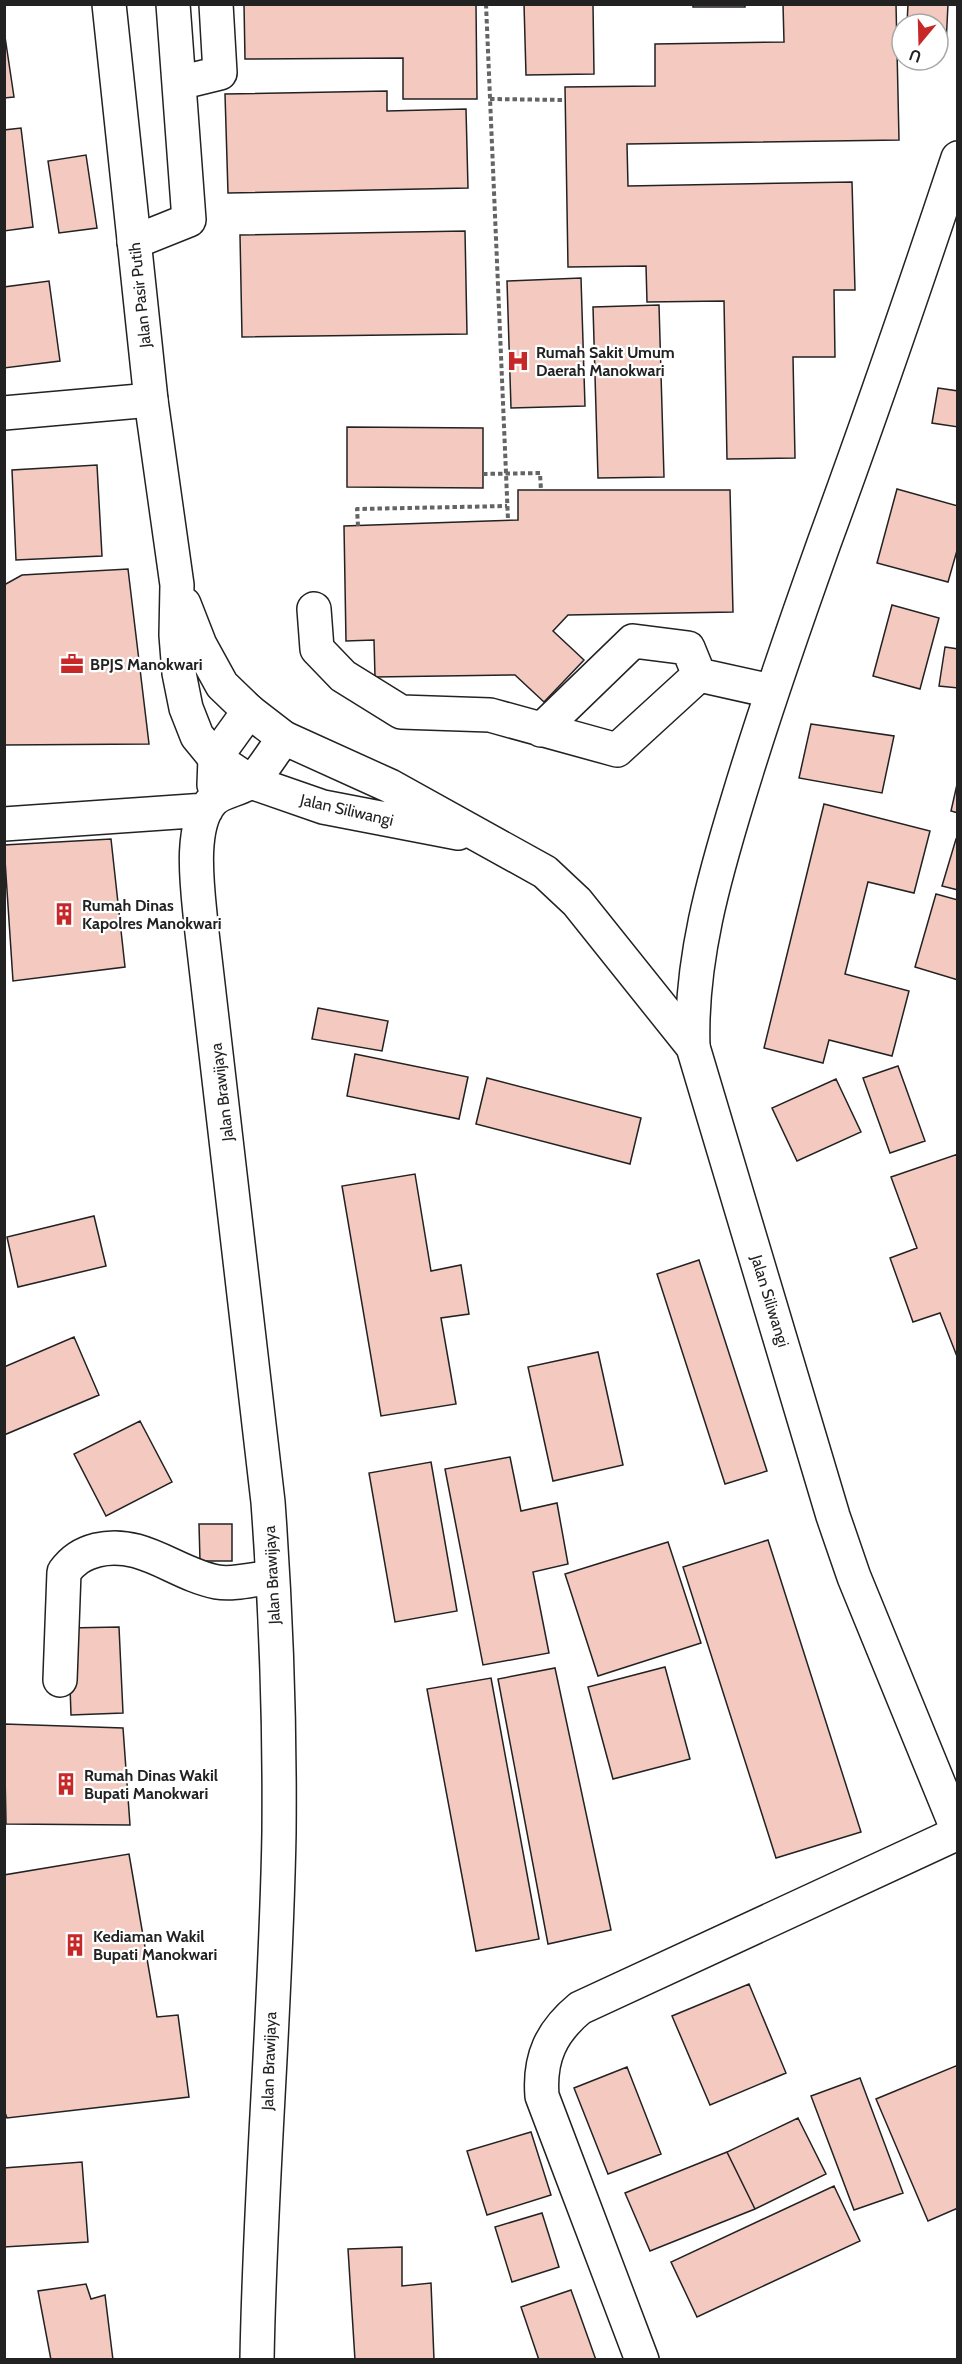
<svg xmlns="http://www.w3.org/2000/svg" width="962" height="2364" font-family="Cabin,sans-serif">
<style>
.building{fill:#f3c9c0;stroke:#222;stroke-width:1.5}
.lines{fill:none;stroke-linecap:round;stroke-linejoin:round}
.minor-casing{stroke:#222;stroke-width:36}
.major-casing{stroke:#222;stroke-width:36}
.highway-casing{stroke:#222;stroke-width:36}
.path{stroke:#646464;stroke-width:4;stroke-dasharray:4.5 3;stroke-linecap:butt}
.minor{stroke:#fff;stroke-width:33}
.major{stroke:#fff;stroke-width:33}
.highway{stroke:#fff;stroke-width:33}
.labels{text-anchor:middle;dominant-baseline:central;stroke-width:4.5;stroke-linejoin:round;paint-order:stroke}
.street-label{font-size:16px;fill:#222;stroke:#fff}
.poi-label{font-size:16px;font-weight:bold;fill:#222;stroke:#fff;text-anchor:start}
</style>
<rect width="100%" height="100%" fill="#fff"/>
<path class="building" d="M244 4H476L477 99H403V58L245 59Z
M524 4H593L594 74 526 75Z
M693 4H745V7H693Z
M783 4H896L899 140 627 144 628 186 852 182 855 290H834L835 357H793L795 458 727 459 724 301 647 302 646 266 568 267 565 87 655 86V44L784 42Z
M908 4H948L946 45H938V24H907Z
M4 30 14 97 4 98Z
M387 91V111L466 109 468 188 228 193 225 94Z
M21 128 33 227 4 231V130Z
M86 155 97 228 59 233 48 161Z
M465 231 467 334 242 337 240 235Z
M581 278 585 406 511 408 507 281Z
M49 281 60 361 4 368V287Z
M659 305 664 477 598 478 593 307Z
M938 388 958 391V427L932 423Z
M347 427 483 428V488L347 487Z
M97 465 102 556 16 560 12 470Z
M897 489 958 506V547L948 582 877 563Z
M518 490H730L733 612 568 615 553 631 584 660 544 702 515 675 375 677 374 640 346 641 344 526 518 520Z
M128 569 149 744 4 745V585L22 575Z
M892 605 939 618 920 689 873 676Z
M945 647 958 649V688L939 686Z
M811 724 894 736 882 793 799 778Z
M958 780V813L951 811Z
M824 804 930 831 914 893 868 882 845 974 909 991 892 1056 829 1040 823 1063 764 1048Z
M111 839 125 967 13 981 4 845Z
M956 839 958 840V890L942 886Z
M936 894 958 900V980L915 967Z
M318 1008 388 1021 382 1051 312 1039Z
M355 1054 468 1077 459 1119 347 1096Z
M898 1066 925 1141 890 1153 863 1078Z
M487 1078 641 1118 630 1164 476 1124Z
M836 1079 861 1132 797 1161 772 1108Z
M958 1154V1359L940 1313 913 1322 890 1258 917 1248 891 1177Z
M415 1174 431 1271 461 1265 469 1314 441 1318 456 1404 381 1416 342 1186Z
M94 1216 106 1266 18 1287 7 1237Z
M699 1260 767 1471 725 1484 657 1274Z
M74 1337 99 1395 4 1435V1367Z
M598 1352 623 1465 553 1481 528 1367Z
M140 1421 172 1482 106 1516 74 1454Z
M510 1457 521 1511 557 1503 568 1564 533 1572 549 1653 483 1665 445 1469Z
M431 1462 457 1611 395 1622 369 1473Z
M199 1524H232V1561H200Z
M768 1540 861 1832 776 1858 683 1567Z
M668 1542 701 1643 598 1676 565 1574Z
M119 1627 123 1713 71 1715 68 1628Z
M665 1667 690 1759 613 1779 588 1687Z
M555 1668 611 1930 548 1944 498 1679Z
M491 1678 539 1939 476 1951 427 1689Z
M4 1724 123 1728 130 1825 6 1824Z
M129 1854 157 2017 178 2015 189 2097 7 2118 4 2110V1875Z
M749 1984 786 2073 710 2105 672 2016Z
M958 2065V2208L928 2221 876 2099Z
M627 2067 661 2154 608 2174 574 2088Z
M860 2078 903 2193 854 2210 811 2096Z
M798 2118 826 2174 755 2209 727 2152Z
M531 2132 551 2195 487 2215 467 2151Z
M727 2152 755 2209 650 2251 625 2193Z
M82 2162 88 2242 4 2247V2168Z
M834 2186 860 2241 697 2317 671 2262Z
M542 2213 559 2267 512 2282 495 2227Z
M402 2247V2286L431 2283 434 2360H355L348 2249Z
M86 2284 91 2299 105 2295 113 2360H51L38 2291Z
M571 2290 596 2360H539L521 2307Z"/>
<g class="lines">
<g class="minor-casing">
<path id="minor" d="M179 83 220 73 216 4
M134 242 189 220 173 4
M4 413 151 400
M314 609 317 649 343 676 401 712 490 715 617 750 699 675 771 691
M541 730 633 641 688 648 699 675
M214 785 215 758 249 711
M4 824 206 810
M693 1047C690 961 714 878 739 796 765 710 794 627 824 543 871 415 915 287 958 158
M60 1680 64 1572C73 1560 82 1554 97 1550 142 1539 175 1574 217 1582 233 1585 255 1579 272 1577
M257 2360C260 2184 276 2009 279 1833 280 1723 276 1612 268 1502L201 924C198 891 188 827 212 801 221 791 239 790 250 782 260 775 275 749 284 738
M642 2360 542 2096C539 2058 551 2032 580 2008L958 1833"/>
</g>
<g class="major-casing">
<path id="major" d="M109 4 151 400 177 585 176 635 179 673 186 708 197 736 215 758
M184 604 200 645 222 685 249 711"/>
</g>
<g class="highway-casing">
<path id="highway" d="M249 711 284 738 390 786 545 872 577 902 693 1047 833 1516 854 1577 958 1831
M215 758 251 782 323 807 458 833"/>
</g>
<path class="path" d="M486 4 508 520
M490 99 565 100
M483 474 540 473 541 491
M358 526 357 509 507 506"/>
<use href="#minor" class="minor"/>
<use href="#major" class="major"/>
<use href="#highway" class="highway"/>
</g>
<defs>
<g id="hospital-bare" transform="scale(1.8)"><path d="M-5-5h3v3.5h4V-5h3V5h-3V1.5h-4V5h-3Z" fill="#c62828" stroke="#fff" stroke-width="2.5" paint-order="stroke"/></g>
<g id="office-bare" transform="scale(1.8)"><path d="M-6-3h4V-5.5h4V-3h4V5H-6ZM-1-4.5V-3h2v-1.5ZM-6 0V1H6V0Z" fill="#c62828" stroke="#fff" stroke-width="2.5" paint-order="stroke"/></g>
<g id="building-bare" transform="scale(1.8)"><path d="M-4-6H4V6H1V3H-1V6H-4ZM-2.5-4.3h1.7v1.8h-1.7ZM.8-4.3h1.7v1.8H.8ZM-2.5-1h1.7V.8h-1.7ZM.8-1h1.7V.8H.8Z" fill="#c62828" stroke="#fff" stroke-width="2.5" paint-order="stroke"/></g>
</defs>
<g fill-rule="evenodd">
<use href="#hospital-bare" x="518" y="361"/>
<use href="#office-bare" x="72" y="664"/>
<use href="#building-bare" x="64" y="914"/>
<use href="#building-bare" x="66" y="1784"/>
<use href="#building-bare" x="75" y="1945"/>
</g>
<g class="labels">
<g class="street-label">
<text transform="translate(140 295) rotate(-96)">Jalan Pasir Putih</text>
<text transform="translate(347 810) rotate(13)">Jalan Siliwangi</text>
<text transform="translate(222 1092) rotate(-97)">Jalan Brawijaya</text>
<text transform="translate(770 1301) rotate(73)">Jalan Siliwangi</text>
<text transform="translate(272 1575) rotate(-93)">Jalan Brawijaya</text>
<text transform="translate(269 2061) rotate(-88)">Jalan Brawijaya</text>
</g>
<g class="poi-label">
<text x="536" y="352">Rumah Sakit Umum<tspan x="536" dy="18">Daerah Manokwari</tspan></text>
<text x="90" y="664">BPJS Manokwari</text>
<text x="82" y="905">Rumah Dinas<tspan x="82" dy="18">Kapolres Manokwari</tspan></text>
<text x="84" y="1775">Rumah Dinas Wakil<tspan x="84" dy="18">Bupati Manokwari</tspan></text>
<text x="93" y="1936">Kediaman Wakil<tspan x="93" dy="18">Bupati Manokwari</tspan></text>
</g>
</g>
<rect width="962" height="2364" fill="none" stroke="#222222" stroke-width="12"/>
<g transform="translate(920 42) rotate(199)"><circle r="28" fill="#ffffff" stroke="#a7a7a7" stroke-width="1.5"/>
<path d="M0-4.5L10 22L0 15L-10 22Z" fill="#c62828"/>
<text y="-9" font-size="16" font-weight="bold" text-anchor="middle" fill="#222222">U</text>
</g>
</svg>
